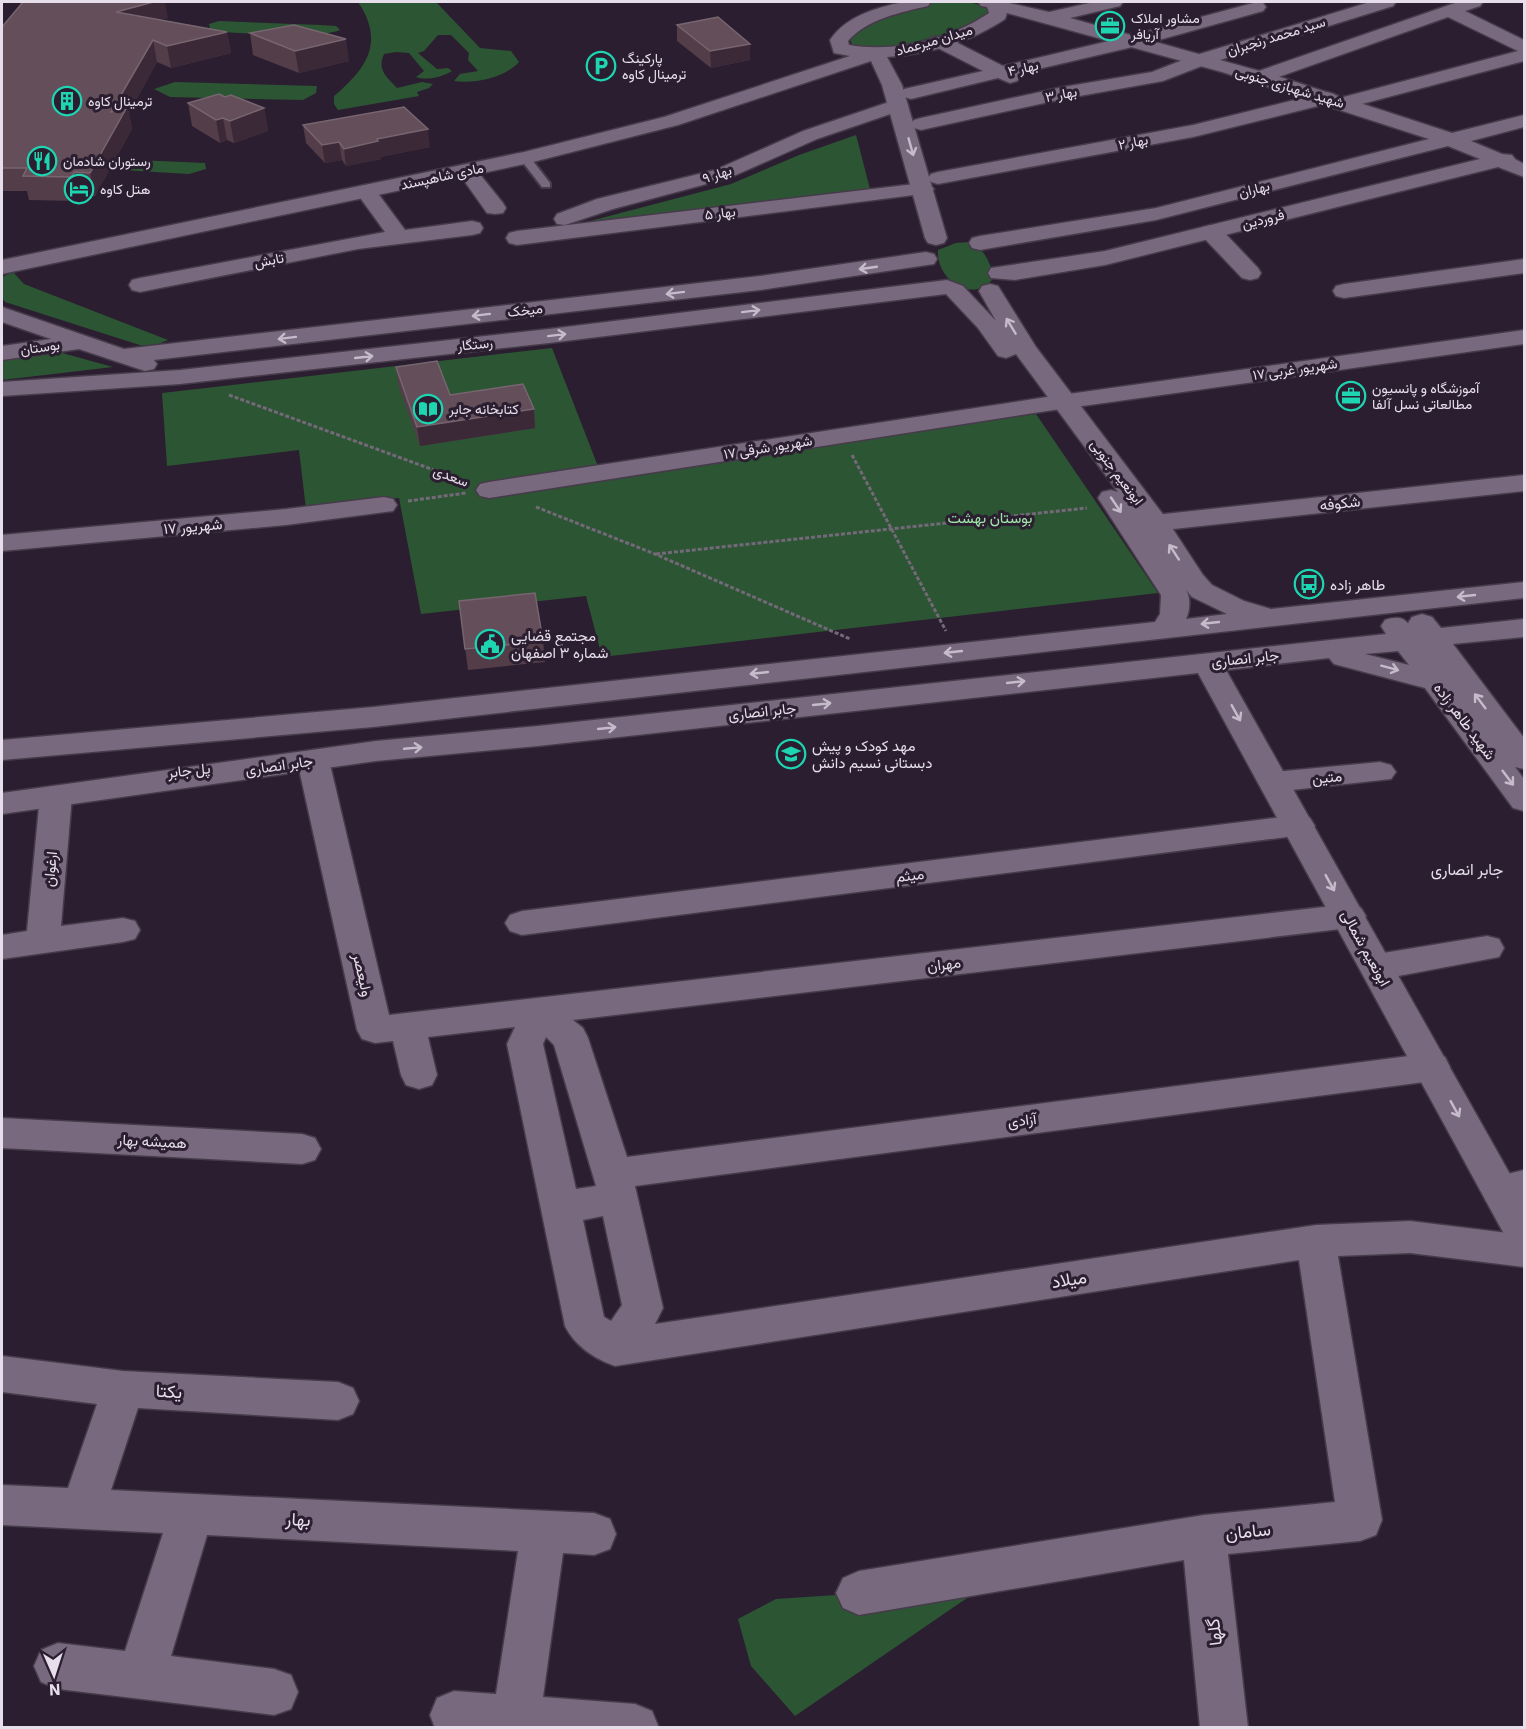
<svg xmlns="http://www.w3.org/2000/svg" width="1526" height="1729" font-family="'IBM Plex Sans',Vazirmatn,sans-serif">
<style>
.green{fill:#2c5533}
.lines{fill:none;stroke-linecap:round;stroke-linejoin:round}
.lane-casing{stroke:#463b4a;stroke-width:4}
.street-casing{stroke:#463b4a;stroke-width:3}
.secondary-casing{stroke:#463b4a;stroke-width:3}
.path{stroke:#746979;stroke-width:3;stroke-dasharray:4 2;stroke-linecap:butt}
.lane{fill:#78697e;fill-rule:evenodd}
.street{fill:#78697e;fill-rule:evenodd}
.secondary{fill:#78697e;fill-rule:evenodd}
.wall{fill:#533d48}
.shaded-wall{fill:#3c2937}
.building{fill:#634e5a;stroke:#776570;stroke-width:1.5}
.oneway{stroke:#c5bbca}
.labels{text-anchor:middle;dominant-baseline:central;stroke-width:6;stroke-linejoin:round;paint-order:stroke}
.far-poi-label{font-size:14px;fill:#e6deea;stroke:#2b1e30;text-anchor:start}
.far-street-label{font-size:14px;fill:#e6deea;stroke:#2b1e30}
.street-label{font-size:15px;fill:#e6deea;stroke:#2b1e30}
.park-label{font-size:15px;fill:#9ee7a9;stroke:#2b1e30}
.poi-label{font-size:15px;fill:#e6deea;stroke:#2b1e30;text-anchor:start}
.neighbourhood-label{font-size:16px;fill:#e6deea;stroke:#2b1e30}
.near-street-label{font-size:18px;fill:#e6deea;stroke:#2b1e30}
</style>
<rect width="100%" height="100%" fill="#2b1e30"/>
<path class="green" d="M358 2H436L480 48 511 51 519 62C504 78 475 84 454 81L460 74 478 71 468 60 469 53 451 35H438L424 51 418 53 437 69 448 68 452 71C442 77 427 81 416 77L424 71 409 53 396 52 384 54C377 70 386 76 397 88L422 82 433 84 429 88 417 92 419 96 338 110 334 104V96C367 68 385 42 358 2Z
M934 2C953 0 972 0 990 9 988 12 988 15 986 17 978 27 899 47 884 48 873 49 862 47 852 44L849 37 874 21Z
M219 21 320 25 336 26 340 30C320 39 245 33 219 32L210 29 209 24Z
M175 82 317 86 316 93 303 100 170 97 154 89Z
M856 135 870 189 575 225 731 184 799 155Z
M114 159 205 163 206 169 189 174 104 169Z
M968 242C985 248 989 261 994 277 976 305 936 282 938 250L956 243Z
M13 272 24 284 168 340 149 348 5 302 2 298V277Z
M552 348 599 469 492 495 1036 414 1158 593 602 657 586 596 421 614 399 498 306 509 299 450 167 466 162 393Z
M55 351 113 367 2 380V359Z
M986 1585 795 1716 751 1666 738 1619 776 1599Z"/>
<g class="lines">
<g class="lane-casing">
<path id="lane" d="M525 155 529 156 550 183V187H542L521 160V156Z"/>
</g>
<g class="street-casing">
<path id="street" d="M1257 2 1263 3 1266 7 1263 11 1141 45 1017 74 1020 77 1017 81 1010 83 998 78 911 99 904 97 901 93 904 89 983 71 932 45 930 41 932 37H946L1003 66 1130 36Z
M1370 2H1396L1393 6 1207 64 1163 81 1063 99 921 130 914 128 911 124 914 120 921 118 1063 87 1152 72 1193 56Z
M1458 2H1483L1480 6 1465 11 1524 40V61L1343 109 1336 107 1334 102 1193 137 938 184 931 182 928 178 931 174 938 172 1193 125 1327 92 1334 94 1336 99 1518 51 1448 17 1267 81H1253L1250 77 1253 73Z
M898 99 905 101 908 105 905 109 817 139 729 178 613 209 565 225 557 224 554 219 557 214 597 199 715 170 803 131Z
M467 165 474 167 503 203 506 208 503 213 495 214 487 213 460 175 457 171 460 167Z
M923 183 930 185 934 189 930 193 517 245 509 243 506 238 509 233 517 231Z
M367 186 374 188 405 230 472 221 480 223 483 228 480 233 472 235 358 249 140 292 132 290 129 285 132 280 140 278 385 232 356 192 360 188Z
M1211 225 1219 227 1258 268 1261 273 1258 278 1250 280 1242 278 1203 237 1200 232 1203 227Z
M1524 259V273L1344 298 1336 296 1333 291 1336 286 1344 284Z
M1524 330V344L1047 411 489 498 480 496 476 490 480 484 489 482 1047 397Z
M1524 475V491L1155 531 1145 529 1142 523 1145 517 1155 515Z
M384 497 393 499 397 505 393 511 286 525 2 551V535L286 509Z
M313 750 324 753 329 760 389 1015 1349 904 1361 908 1366 916 1361 924 1349 928 573 1020 583 1028 588 1038 627 1157 1432 1053 1445 1057 1450 1067 1445 1077 1432 1081 635 1186 663 1308 655 1324 1316 1225 1410 1221 1524 1235V1267L1410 1253 1338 1256 1382 1520 1376 1535 1360 1541 1228 1554 1248 1728H1200L1184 1560 859 1615 843 1608 836 1593 843 1578 859 1571 1204 1515 1335 1502 1299 1260 615 1366C595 1359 575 1346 565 1326L507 1044 515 1027 428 1037 437 1075 432 1085 419 1089 406 1085 401 1075 393 1041 375 1043 362 1039 357 1030 297 760 302 753ZM546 1037 554 1045 596 1186 576 1189 543 1044ZM603 1216 622 1305 611 1321 604 1317 583 1220Z
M1380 762 1391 765 1396 772 1391 779 1274 792 1263 789 1258 782 1263 775 1274 772Z
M56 786 67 789 72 796 61 926 123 918 135 921 140 930 135 939 123 942 2 959V935L27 931 40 796 45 789Z
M1299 815 1310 818 1315 826 1310 834 522 935 510 931 505 923 510 915 522 911Z
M1487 936 1499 939 1504 948 1499 957 1377 980 1365 976 1360 967 1365 958 1377 954Z
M2 1118 302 1134 315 1138 321 1149 315 1160 302 1164 2 1148Z
M1524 1170V1200L1500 1206 1486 1201 1481 1190 1486 1179Z
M2 1356 123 1371 338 1382 353 1388 359 1401 353 1414 338 1420 138 1408 111 1490 594 1513 610 1519 616 1534 610 1549 594 1555 563 1553 543 1697 635 1704 652 1711 659 1728H435L430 1715 437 1698 454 1691 496 1694 518 1551 207 1535 171 1656 274 1669 291 1675 298 1692 291 1709 274 1715 58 1689 41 1682 34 1666 41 1650 58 1643 125 1651 163 1533 2 1525V1485L68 1488 97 1404 2 1392Z"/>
</g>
<g class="secondary-casing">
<path id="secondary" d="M903 2H931L928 6C902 12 867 19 848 41L849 45C895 53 951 39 989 13L987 7 981 6 978 2H1005L1049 12 1094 2H1123L1120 6 1070 18 1274 75 1452 133 1524 115V127L1471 141 1502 154 1512 155 1515 159 1524 164V177L1498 167 1105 265 1015 280 991 278 988 273 991 268 1105 251 1480 159 1448 146 1156 220 980 250 972 248 969 243 972 238 980 236 1156 208 1429 139 1222 72 1007 13 1005 19C971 42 929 54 887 57L902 85 947 238 944 243 936 245 928 243 925 238 882 85 871 61 678 125 525 164 2 274V260L524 152 664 117 850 56 834 53 830 40C846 16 876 8 903 2Z
M926 252 934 254 937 259 934 264 760 290 154 360 157 364 154 369 145 371 79 349 2 360V346L51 339 2 322V307L124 349 760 276Z
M947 280 963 286 996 321 979 291 982 286 990 284 998 286 1036 347 1165 517 1203 575 1212 585 1244 601 1271 609 1524 582V598L373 727 2 760V740L373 707 1155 622 1160 614 1161 595 1098 498 1102 492 1111 490 1118 492 1016 354 1006 358 998 356 978 328 946 294 549 343 180 384 2 396V382L180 370 549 329ZM1186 590 1192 597 1227 614 1186 619C1190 611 1191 597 1186 590Z
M1422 614 1432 617 1441 628 1524 619V637L1453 644 1524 738V769L1515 767 1524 779V811L1513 808 1425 688 1334 664 1329 658 1226 670 1524 1199V1250L1510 1245 1198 673 538 746 376 761 2 814V793L376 741 538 726 1386 634 1381 626 1385 620C1395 617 1403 616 1409 625L1408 623 1412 617ZM1398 651 1409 665 1365 654Z"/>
</g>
<path class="path" d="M229 395 464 481
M852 455 946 631
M408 501 466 493
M536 507 655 554 850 639
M656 554 1087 508"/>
<use href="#lane" class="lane"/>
<use href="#street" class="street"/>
<use href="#secondary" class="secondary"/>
</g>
<path class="wall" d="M168 18 160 20 227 32 231 53 171 68 157 62 129 113 132 129 95 196H81L77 201 29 200 27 191H2V27Z
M677 25 750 44V60L711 68 677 41Z
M250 33 349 61 299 73 253 55Z
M225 97 264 108 268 131 234 143 227 140 220 143 192 126 188 103Z
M303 125 430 147 380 157 381 159 346 166 342 160 325 163 306 143Z
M396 367 450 395 534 409 535 428 420 446 399 387Z
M459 601 543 641 545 662 468 670Z"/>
<path class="shaded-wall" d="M145 2H165L168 18 154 21 116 12Z
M227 32 231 53 171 68 167 46Z
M346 39 349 61 299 73 295 51Z
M153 40 157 62 129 113 132 129 95 196 90 173 111 112Z
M750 44V60L711 68 710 51Z
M264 108 268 131 234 143 230 121Z
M223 118 227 140 220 143 216 120Z
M428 129 430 147 380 157 381 159 346 166 344 149 377 139Z
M339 142 342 160 325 163 322 145Z
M75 172 81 196 77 201 71 177Z
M534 409 535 428 420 446 417 427Z"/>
<path class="building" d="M23 2H147L150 3 116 12 227 32 167 46 153 40 111 112 127 107 90 173 75 172 71 177 23 176 27 168H2V27Z
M718 17 750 44 710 51 677 25Z
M294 25 346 39 295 51 250 33Z
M219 94 225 97 231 95 264 108 230 121 223 118 216 120 188 103Z
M404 107 428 129 377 139 378 141 344 149 339 142 322 145 303 125Z
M437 361 450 395 523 384 534 409 417 427 396 367Z
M535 593 543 641 465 649 459 601Z"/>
<defs><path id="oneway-shaft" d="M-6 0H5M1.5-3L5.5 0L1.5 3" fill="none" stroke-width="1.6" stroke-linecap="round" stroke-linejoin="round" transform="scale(1.5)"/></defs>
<g class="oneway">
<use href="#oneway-shaft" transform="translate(911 147) rotate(74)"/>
<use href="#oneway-shaft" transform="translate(868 268) rotate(172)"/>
<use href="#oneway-shaft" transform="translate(675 293) rotate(173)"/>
<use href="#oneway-shaft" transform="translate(751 311) rotate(-7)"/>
<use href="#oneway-shaft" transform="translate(481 315) rotate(173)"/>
<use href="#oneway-shaft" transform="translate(1011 326) rotate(-121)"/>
<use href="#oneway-shaft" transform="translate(557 335) rotate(-7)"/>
<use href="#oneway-shaft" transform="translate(287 338) rotate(173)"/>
<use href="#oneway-shaft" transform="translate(364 357) rotate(-6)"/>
<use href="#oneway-shaft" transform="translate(1116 505) rotate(56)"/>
<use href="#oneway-shaft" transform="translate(1174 552) rotate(-123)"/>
<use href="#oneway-shaft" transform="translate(1466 596) rotate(174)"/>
<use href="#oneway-shaft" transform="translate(1210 623) rotate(174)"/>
<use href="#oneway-shaft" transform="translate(953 652) rotate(174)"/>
<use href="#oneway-shaft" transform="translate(1390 668) rotate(15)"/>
<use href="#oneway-shaft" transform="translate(759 673) rotate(174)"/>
<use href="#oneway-shaft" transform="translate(1016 682) rotate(-6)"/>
<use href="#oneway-shaft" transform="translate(1480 701) rotate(-127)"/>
<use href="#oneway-shaft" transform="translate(822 704) rotate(-6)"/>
<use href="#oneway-shaft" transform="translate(1236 713) rotate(61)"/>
<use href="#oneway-shaft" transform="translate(607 728) rotate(-6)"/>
<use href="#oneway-shaft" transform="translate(413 748) rotate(-5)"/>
<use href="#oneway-shaft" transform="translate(1508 778) rotate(53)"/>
<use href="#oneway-shaft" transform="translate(1330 883) rotate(61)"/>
<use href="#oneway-shaft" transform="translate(1455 1109) rotate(61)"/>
</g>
<defs>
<g id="office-ring" transform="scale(1.5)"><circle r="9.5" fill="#2b1e30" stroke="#1dd5b1" stroke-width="1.5"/><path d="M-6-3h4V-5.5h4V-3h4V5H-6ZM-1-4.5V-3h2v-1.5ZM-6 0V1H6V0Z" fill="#1dd5b1"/></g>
<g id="parking-ring" transform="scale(1.5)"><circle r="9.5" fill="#2b1e30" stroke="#1dd5b1" stroke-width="1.5"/><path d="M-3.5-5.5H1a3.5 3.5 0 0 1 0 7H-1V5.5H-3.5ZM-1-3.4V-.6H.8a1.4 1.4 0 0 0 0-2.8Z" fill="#1dd5b1"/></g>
<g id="building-ring" transform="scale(1.5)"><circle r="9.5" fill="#2b1e30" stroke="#1dd5b1" stroke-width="1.5"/><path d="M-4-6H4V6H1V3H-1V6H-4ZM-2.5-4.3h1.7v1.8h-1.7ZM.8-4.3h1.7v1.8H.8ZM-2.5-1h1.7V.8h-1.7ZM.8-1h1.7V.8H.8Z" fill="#1dd5b1"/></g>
<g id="restaurant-ring" transform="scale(1.5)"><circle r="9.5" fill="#2b1e30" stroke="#1dd5b1" stroke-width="1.5"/><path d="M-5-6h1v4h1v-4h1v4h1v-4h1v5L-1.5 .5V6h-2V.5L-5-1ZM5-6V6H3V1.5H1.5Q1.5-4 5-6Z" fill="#1dd5b1"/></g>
<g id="hotel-ring" transform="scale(1.5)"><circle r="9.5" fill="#2b1e30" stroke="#1dd5b1" stroke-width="1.5"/><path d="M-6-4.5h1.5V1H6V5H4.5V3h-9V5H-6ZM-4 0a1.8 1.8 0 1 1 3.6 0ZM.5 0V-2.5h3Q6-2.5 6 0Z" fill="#1dd5b1"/></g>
<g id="library-ring" transform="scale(1.5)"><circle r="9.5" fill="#2b1e30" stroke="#1dd5b1" stroke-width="1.5"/><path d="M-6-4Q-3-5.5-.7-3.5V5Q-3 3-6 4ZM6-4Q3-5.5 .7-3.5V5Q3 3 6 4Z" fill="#1dd5b1"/></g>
<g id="bus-ring" transform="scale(1.5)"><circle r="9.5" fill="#2b1e30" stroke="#1dd5b1" stroke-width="1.5"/><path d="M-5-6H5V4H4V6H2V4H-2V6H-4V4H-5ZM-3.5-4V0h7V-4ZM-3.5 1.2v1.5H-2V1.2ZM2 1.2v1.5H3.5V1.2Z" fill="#1dd5b1"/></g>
<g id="civic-ring" transform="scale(1.5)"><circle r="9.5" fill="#2b1e30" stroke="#1dd5b1" stroke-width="1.5"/><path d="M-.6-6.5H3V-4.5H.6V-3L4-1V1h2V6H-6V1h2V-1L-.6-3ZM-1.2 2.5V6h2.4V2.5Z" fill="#1dd5b1"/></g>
<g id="school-ring" transform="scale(1.5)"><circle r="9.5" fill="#2b1e30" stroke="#1dd5b1" stroke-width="1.5"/><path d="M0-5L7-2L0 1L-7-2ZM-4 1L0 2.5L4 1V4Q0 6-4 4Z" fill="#1dd5b1"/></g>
</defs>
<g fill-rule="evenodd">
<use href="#office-ring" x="1110" y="26"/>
<use href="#parking-ring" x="601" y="66"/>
<use href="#building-ring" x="67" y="101"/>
<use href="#restaurant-ring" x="42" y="161"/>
<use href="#hotel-ring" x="79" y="189"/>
<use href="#office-ring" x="1351" y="396"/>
<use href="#library-ring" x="428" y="409"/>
<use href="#bus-ring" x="1309" y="584"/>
<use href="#civic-ring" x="490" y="644"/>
<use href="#school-ring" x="791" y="754"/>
</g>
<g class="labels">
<g class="far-poi-label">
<text x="1131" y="18">مشاور املاک<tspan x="1131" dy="16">آریافر</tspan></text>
<text x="622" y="58">پارکینگ<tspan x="622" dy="16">ترمینال کاوه</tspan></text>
<text x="88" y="101">ترمینال کاوه</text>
<text x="63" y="161">رستوران شادمان</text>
<text x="100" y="189">هتل کاوه</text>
<text x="1372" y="388">آموزشگاه و پانسیون<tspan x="1372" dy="16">مطالعاتی نسل آلفا</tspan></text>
<text x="449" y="409">کتابخانه جابر</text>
</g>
<g class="far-street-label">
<text transform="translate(1276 36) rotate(-17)">سید محمد رنجبران</text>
<text transform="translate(934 40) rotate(-16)">میدان میرعماد</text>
<text transform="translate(1023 68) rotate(-13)">بهار ۴</text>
<text transform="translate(1290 87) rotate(17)">شهید شهبازی جنوبی</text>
<text transform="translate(1061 94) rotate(-11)">بهار ۳</text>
<text transform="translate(1133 142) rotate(-11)">بهار ۲</text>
<text transform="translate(717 174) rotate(-19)">بهار ۹</text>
<text transform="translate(442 176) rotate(-12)">مادی شاهپسند</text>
<text transform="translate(1254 189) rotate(-14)">بهاران</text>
<text transform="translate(720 213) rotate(-7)">بهار ۵</text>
<text transform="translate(1263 219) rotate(-14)">فروردین</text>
<text transform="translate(269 260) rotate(-11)">تابش</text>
<text transform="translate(525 310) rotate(-7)">میخک</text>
<text transform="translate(475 344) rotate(-6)">رستگار</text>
<text transform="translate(40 347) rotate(-8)">بوستان</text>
<text transform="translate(1295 369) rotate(-8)">۱۷ شهریور غربی</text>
<text transform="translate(768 447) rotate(-9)">۱۷ شهریور شرقی</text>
<text transform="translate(1117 472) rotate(53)">ابونعیم جنوبی</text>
<text transform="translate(451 476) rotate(20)">سعدی</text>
</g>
<g class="street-label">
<text transform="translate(1340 503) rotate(-6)">شکوفه</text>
<text transform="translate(193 526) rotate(-5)">۱۷ شهریور</text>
<text transform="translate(1245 658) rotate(-6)">جابر انصاری</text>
<text transform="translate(762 711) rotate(-6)">جابر انصاری</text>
<text transform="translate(1465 721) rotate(53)">شهید طاهر زاده</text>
<text transform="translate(279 765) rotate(-8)">جابر انصاری</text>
<text transform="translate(189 770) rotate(-6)">پل جابر</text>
<text transform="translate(1327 777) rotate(-5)">متین</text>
<text transform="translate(50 869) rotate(-85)">ارغوان</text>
<text transform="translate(910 875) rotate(-7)">میثم</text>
<text transform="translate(1366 948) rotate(61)">ابونعیم شمالی</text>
<text transform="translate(944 964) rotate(-7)">مهران</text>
<text transform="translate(363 975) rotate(77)">ولیعصر</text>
<text transform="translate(1022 1120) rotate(-7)">آزادی</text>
<text transform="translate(152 1141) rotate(3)">همیشه بهار</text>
</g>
<g class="park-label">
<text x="990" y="517">بوستان بهشت</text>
</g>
<g class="poi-label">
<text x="1330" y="584">طاهر زاده</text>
<text x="511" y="635">مجتمع قضایی<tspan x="511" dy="17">شماره ۳ اصفهان</tspan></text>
<text x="812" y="745">مهد کودک و پیش<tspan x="812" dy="17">دبستانی نسیم دانش</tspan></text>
</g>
<g class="neighbourhood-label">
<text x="1467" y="869">جابر انصاری</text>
</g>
<g class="near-street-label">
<text transform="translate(1069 1279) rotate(-9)">میلاد</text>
<text transform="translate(169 1391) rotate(3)">یکتا</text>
<text transform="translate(298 1519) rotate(3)">بهار</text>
<text transform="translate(1248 1531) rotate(-6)">سامان</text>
<text transform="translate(1214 1632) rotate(-96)">گلها</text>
</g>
</g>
<rect width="1526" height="1729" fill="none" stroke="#e6deea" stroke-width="6"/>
<g transform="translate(54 1675) rotate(177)" stroke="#2b1e30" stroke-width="4.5" paint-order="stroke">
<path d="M0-4.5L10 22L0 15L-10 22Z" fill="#e6deea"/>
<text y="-9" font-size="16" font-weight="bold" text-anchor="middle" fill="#e6deea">N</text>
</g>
</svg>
